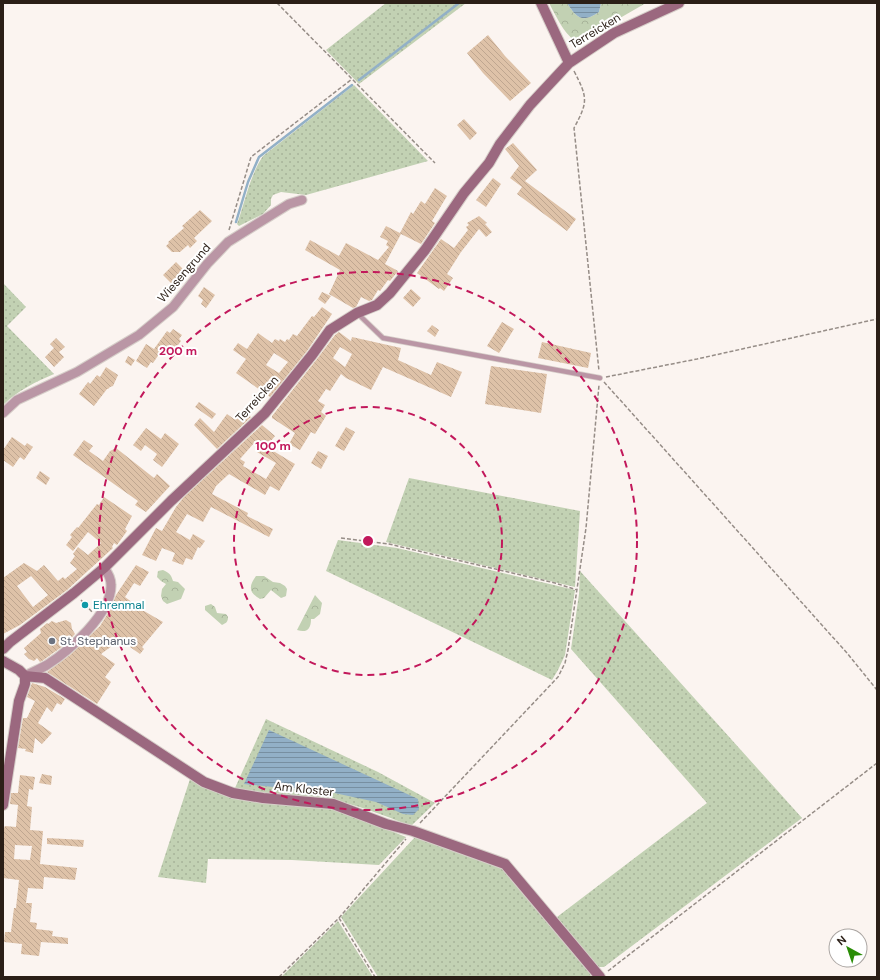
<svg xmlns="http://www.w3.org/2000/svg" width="880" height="980" font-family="'DM Sans',sans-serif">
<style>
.grass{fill:url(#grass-dots)}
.forest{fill:url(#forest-crowns)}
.water{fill:url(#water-rules)}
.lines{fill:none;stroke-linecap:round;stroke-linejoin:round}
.stream{stroke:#92b0c7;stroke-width:2.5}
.building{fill:url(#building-back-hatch);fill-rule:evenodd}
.lane-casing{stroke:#d6cec9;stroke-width:6}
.street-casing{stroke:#d6cec9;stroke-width:11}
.secondary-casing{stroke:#d6cec9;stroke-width:12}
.path{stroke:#968d87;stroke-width:1.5;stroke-dasharray:4 2;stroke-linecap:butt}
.lane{stroke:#ba96a5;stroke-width:4.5}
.street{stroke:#ba96a5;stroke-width:9}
.secondary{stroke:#9b687f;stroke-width:10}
.ring{fill:none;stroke:#c2185b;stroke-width:2;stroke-dasharray:7 5}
.culture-dot{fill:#0f9aa8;stroke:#fff;stroke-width:1.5}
.worship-dot{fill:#6b7280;stroke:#fff;stroke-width:1.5}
.labels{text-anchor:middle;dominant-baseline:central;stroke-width:4;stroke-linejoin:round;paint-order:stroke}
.street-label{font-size:12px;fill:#2b1f17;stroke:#fff}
.culture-label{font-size:12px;fill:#0d838f;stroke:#fff;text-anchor:start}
.worship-label{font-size:12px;fill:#5b616d;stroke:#fff;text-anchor:start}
.centre{fill:#c2185b;stroke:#fff;stroke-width:2}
.ring-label{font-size:12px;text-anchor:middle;font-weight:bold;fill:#c2185b;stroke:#fff;stroke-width:4;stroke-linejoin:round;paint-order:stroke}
</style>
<defs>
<pattern id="grass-dots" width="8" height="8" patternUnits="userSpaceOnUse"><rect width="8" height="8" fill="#c2d1b3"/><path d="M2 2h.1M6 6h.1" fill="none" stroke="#a7b399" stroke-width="1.8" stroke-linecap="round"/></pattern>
<pattern id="forest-crowns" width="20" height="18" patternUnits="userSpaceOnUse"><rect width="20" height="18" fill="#c2d1b3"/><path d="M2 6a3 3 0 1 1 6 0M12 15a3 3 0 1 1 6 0" fill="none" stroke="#a7b399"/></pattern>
<pattern id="water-rules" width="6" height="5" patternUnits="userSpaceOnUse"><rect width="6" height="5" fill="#92b0c7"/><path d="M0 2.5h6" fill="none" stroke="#778fa1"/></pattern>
<pattern id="building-back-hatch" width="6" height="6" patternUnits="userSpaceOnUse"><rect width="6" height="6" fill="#dec2a8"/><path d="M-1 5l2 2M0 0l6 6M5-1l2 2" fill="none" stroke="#bfa690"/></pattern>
</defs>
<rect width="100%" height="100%" fill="#fbf4f0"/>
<path class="grass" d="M386 3H466L359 84 326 50Z
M354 85 428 161 306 195 281 192 273 195 271 199V205L263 214 239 226 237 224C245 202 250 175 263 156Z
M3 283 26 307 7 326 54 374C36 382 18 390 3 405Z
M409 478 580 511 575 587 386 542Z
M338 540 397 548 575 590 565 655 558 670 552 680 326 571Z
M580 571 802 818 604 967H598L557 917 707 803 571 649 579 594Z
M266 719 378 772 435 803 411 826C383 815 356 804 326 799 296 794 265 796 235 788Z
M190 779 213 790 334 808 406 837 379 865 292 860 208 859 206 883 158 877Z
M416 836 493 864 506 870 541 915 590 973 591 977H378L341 917Z
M338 921 373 977H281Z"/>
<path class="forest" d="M549 3H567C577 19 583 23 599 12L601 3H646L587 37C583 39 579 41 575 40 565 36 554 12 549 3Z
M163 570C169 573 171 574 173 581L178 582 185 589 181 599 167 604 163 601 161 596 162 589 166 584 161 581 157 577 158 571Z
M256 576H264L273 582 280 583 285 586 287 589 286 596 281 598 271 590 264 598 260 599C248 592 249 586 256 576Z
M315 595 322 603 320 614 314 619H311C311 630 306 633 297 630Z
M211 604 215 607 217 613 226 614 228 617C228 622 226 623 222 625L205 610V606Z"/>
<path class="water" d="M567 3H601L599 12C583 23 577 19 567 3Z
M269 730 418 799 419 809 413 815 403 814 376 802 316 789 283 788 244 784Z"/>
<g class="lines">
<path class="stream" d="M359 80 459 3
M236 222 248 182 259 157 352 85"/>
</g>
<path class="building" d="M488 35 505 56 531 83 510 101 483 73 467 53Z
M464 119 477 133 470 140 457 125Z
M513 143 537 170 525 181 576 219 567 231 517 194 522 187 510 178 519 166 505 149Z
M493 178 501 184 486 207 476 200Z
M435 188 447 196 432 221 435 223 421 244 401 234 385 264 398 271 390 281 388 280 380 291 378 290 372 300 369 301 361 297 356 307 353 308 329 294 340 270 305 250 310 240 339 256 346 243 378 260 389 247 386 245 388 241 380 237 386 226 400 233 411 212 413 214 421 201 425 204Z
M200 210 212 221 194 238 197 241 190 248 188 245 180 252H172L166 246 169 243 168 242 184 228 182 226Z
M479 216 487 223 485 224 492 232 486 237 479 229 461 252 447 274 453 278 444 291 440 288 439 289 417 273 441 239 454 248 468 230 466 227 469 225 467 223Z
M176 262 186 272 173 285 163 275Z
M204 287 215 295 206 308 201 304 203 300 198 296Z
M411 289 421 298 413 307 403 298Z
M322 292 331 296 325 304 318 299Z
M322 307 332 314 307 351 270 397 236 373 246 359 233 350 238 343 247 349 258 333 272 343 275 339 279 341 280 339 285 342 287 339 289 340 293 334 297 336 312 316 314 317ZM274 353 288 362 279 373 266 365Z
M502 322 514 329 499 353 487 346Z
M432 325 439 330 435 337 427 331Z
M173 329 182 335 179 339 181 341 170 356 162 350 153 363 151 362 147 368 136 361 146 344 154 349 167 331 170 333Z
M339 332 351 341 352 337 401 348 398 360 431 375 437 362 462 372 451 397 383 367 371 390 346 378 341 374 330 391 326 389 318 401 325 405 321 412 326 416 315 434 311 432 300 450 289 444 295 433 272 418V416L317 359 335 335ZM340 347 352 354 345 367 333 358Z
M56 338 65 347 59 352 64 357 54 367 45 357 54 348 50 344Z
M542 342 591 353 588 368 538 358Z
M128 356 135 360 131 366 125 362Z
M491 366 547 374 541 413 485 404Z
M106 367 118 375 113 386 110 387 108 389H107L94 406 79 394 88 382 90 384 97 375 100 377Z
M199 402 216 414 212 419 195 407Z
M242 410 251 417 217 449 194 425 200 418 214 432 227 414 234 419Z
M262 425 275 436 270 442 273 444 270 449 295 464 279 491 270 486 265 495 229 474 216 486 212 494 248 513 247 516 273 529 269 537 211 507 203 522 187 514 176 532 190 540 193 534 205 541 200 548 198 547 192 560 186 558 183 565 172 561 175 553 162 548 156 561 142 555 156 528 162 531 176 507 184 497ZM254 443 257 452 276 463 266 479 243 466 245 462 240 459Z
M346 427 355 432 344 451 335 446Z
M146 428 161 439 165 433 179 444 162 467 153 460 157 454 145 445 141 451 133 445Z
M12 437 25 446 27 443 33 447 24 460 20 457 13 467 3 460V450Z
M84 440 93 446 89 451 103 461 110 451 116 448 154 478 157 474 170 486 146 512 135 505 138 501 73 455Z
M318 451 328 456 321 469 311 463Z
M40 471 50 478 46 485 36 478Z
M104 497 132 516 125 529 127 531 117 545 114 543 112 547 113 548 67 590 20 625 3 634V578L24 563 37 571 44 565 58 581 63 577 65 579 77 569 70 563 75 556 73 554 78 547 88 555 101 543 88 532 73 551 66 545 72 537 70 535 77 527 78 528 97 504 99 505ZM31 576 48 595 33 607 17 586Z
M136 565 149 572 140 586 134 583 125 597 144 611 163 622 142 647 144 649 140 654 120 640 101 654 115 664 105 677 111 682 97 704 47 672 70 655 100 626 110 610 116 595Z
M66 620 71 623 72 629 75 634 63 646 42 661 40 662 37 658 34 661 29 659 24 654 27 652 24 648 41 633 40 629 47 623 48 624 52 621 56 623Z
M32 683 45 687 65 699 61 705 57 703 52 712 47 707 38 723 52 733 42 744 35 738 33 753 25 751 26 749 18 748 23 718H27L35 701 27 697Z
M42 774 52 776 51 785 39 783Z
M20 775 35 777 33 790 29 789 27 806 32 807 30 830 43 831 40 864 77 868 75 880 44 877 43 889 28 888 26 903H32L30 922 37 923 36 929 53 931 52 936 68 938V944L41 942 39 956 21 954 22 944 4 942 5 932H11L14 908H16L19 880 3 878 4 828 5 826 16 827 18 805 10 804 11 793H18ZM15 845 32 846 30 860 14 859Z
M47 838 84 840 83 847 47 844Z"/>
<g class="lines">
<g class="lane-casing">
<path id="lane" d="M357 313 383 338 600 378"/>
</g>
<g class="street-casing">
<path id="street" d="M3 413 17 400 77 372 139 335 173 307 207 264 228 242 289 204 302 200
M25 676C32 672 40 669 47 665 69 651 112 613 111 585 111 578 108 573 104 568"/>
</g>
<g class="secondary-casing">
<path id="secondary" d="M541 3 569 63
M3 649 10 642 74 593 104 568 171 501 265 413 312 355 330 330 357 313 377 305 390 293 425 250 464 193 489 163 500 144 530 105 569 63 614 33 679 3
M3 661 19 670 25 676
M25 676 45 678 204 782 233 793 263 798 333 804 386 824 413 831 505 864 600 977
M3 805 19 701 25 684V676"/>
</g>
<path class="path" d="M277 3 435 163
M574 71C588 98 588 102 574 128L599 371
M229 230 251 157 352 79
M606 377 697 359 877 319
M604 382 847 653 877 690
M341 538 389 544 410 549 555 583 577 590
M81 600 92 612
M420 823 558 677 565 663 568 650 586 528 599 385
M339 918 375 977
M608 971 877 763
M279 977 339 918 406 839"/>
<use href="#lane" class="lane"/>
<use href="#street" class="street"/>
<use href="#secondary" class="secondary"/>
</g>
<g class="ring">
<circle cx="368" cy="541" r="134"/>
<circle cx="368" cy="541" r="269"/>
</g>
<circle class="culture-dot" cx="85" cy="605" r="4"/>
<circle class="worship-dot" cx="52" cy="641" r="4"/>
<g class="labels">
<g class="street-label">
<text transform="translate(595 31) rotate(-31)">Terreicken</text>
<text transform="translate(184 273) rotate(-49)">Wiesengrund</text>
<text transform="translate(257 399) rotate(-48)">Terreicken</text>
<text transform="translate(304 789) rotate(6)">Am Kloster</text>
</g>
<g class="culture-label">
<text x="93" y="605">Ehrenmal</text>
</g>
<g class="worship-label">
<text x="60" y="641">St. Stephanus</text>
</g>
</g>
<circle cx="368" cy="541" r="6" class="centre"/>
<g class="ring-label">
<text x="178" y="355">200 m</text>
<text x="273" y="450">100 m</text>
</g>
<rect width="880" height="980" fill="none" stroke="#2b1f17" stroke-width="8"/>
<g transform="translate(848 948) rotate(320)"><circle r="19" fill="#ffffff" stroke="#aaa5a2"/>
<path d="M0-3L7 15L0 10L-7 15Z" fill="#2a8d06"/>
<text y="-6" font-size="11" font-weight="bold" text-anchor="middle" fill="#2b1f17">N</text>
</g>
</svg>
